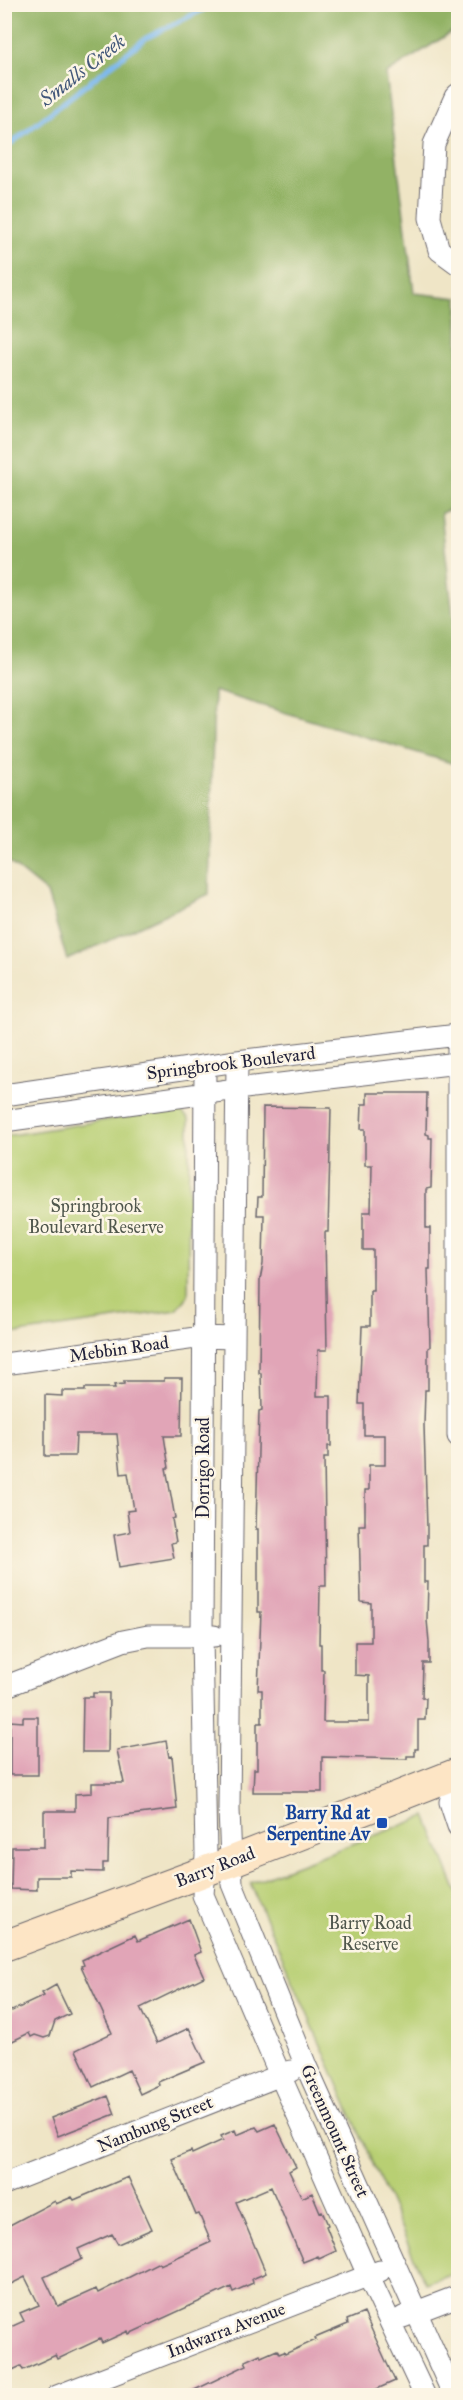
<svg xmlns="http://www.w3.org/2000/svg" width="463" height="2400" font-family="'IM FELL Great Primer',serif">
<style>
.green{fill:#b8cf73;stroke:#6d7857;stroke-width:1.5}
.forest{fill:#92b265;stroke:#5a6a50;stroke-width:1.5}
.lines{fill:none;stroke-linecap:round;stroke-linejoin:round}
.stream{stroke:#7db9f0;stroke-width:5}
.building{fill:#e1a5b7}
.street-casing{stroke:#6a666c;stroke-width:23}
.secondary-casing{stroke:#6a666c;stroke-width:32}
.street{stroke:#fff;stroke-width:21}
.secondary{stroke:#fde5c5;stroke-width:30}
.transit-dot{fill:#1a4fb4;stroke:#fcf5e5;stroke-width:2}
.labels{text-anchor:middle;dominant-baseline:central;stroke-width:5;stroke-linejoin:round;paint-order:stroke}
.street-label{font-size:18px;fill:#22223b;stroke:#fcf5e5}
.park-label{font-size:18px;fill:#4f564c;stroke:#fcf5e5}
.transit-label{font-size:18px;font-weight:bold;fill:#164399;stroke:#fcf5e5;text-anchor:end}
.water-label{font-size:20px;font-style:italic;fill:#42577a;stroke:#fcf5e5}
</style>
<rect width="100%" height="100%" fill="#fcf5e5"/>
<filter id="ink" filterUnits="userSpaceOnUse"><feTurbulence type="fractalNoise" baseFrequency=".0167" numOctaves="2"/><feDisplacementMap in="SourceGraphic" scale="12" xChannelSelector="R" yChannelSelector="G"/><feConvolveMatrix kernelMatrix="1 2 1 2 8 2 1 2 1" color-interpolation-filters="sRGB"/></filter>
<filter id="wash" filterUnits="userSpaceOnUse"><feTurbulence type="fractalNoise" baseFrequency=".008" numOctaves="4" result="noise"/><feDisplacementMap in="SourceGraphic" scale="24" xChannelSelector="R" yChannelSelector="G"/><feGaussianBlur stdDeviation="1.35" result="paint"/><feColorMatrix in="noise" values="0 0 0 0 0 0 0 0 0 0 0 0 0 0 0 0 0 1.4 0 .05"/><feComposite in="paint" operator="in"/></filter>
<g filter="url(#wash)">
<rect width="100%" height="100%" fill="#efe5c6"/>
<path class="green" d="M178 1109 189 1119 188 1296 177 1310 5 1335V1136Z
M426 1816 458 1895V2271L425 2283 250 1883Z"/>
<path class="forest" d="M5 4 458 5V28L386 74 414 293 458 298V506L441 513 458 659V765L214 691 209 894 67 960 47 893 5 859 7 528 4 525Z"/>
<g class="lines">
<path class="stream" d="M4 149 146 38 214 4"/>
</g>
<g id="blocks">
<path class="building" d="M367 1093H427L426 1134 429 1135V1138H432L431 1188 426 1189V1228H430V1269H428L430 1347 428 1348V1390H425L424 1425 427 1528V1545H424V1582H428L427 1620 429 1642V1663H423L422 1698H426L425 1720H418V1749H415V1756H407V1759L322 1757V1792H253L254 1769H257V1723H262V1690H258L261 1612H258V1529H256L259 1411 262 1410 261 1373H259L260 1280 263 1264 264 1215H257L258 1197H262L263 1107 331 1108 328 1232H325L327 1350H318L317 1396H331V1446H328V1458H324L326 1586H320L319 1644H321V1670H324L323 1722H369V1676L355 1675V1642H371V1603L361 1602 359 1525H365V1490H369V1465H385V1435H364V1404H359L362 1326H370V1291H373V1250H363V1212H371L372 1165H365V1129H361L362 1104H367Z
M164 1378H182L181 1436H164L169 1468H166L175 1518 172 1519 176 1542 171 1543 174 1558 119 1567 114 1535 130 1532 127 1511 134 1510 128 1473 121 1474 117 1434H76L75 1456H45V1395L62 1396V1391H85V1388H115L114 1385 124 1384V1381H164Z
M93 1693H109L108 1752H82L83 1697H93Z
M23 1717H38V1775H10V1721L23 1722Z
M166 1741 169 1757 172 1756 177 1809 109 1818 108 1863H103V1872L71 1871V1877H37V1890L11 1889 12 1847H44V1811H75V1794L92 1793V1783H124L117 1750Z
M189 1919 201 1952 194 1955 204 1977 140 2008 157 2043 189 2028 205 2062 158 2082 159 2085 140 2094 129 2070 93 2087 76 2050 112 2033 81 1966 84 1965 82 1960 135 1935 138 1941Z
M56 1985 70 2014 55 2021 50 2036 44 2038 35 2035 31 2037 29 2033 4 2045V2008L12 2011 44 1996 42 1993Z
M108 2096 115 2114 58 2136 51 2118Z
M275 2124 296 2167 289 2171 302 2198 312 2193 320 2212 322 2211 328 2225 326 2226 336 2251 319 2259 318 2256 303 2262 271 2187 236 2202 266 2273 252 2279 253 2283 233 2292 231 2287 129 2334 128 2331 102 2343 100 2339 58 2359 56 2355 23 2370 21 2366 4 2374V2330L24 2321 20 2313 39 2305 25 2277 9 2285 4 2275V2228L55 2201 56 2204 72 2197 74 2200 128 2177 152 2229 118 2244 112 2234 78 2249 82 2259 44 2277 58 2306 96 2289 98 2293 159 2262 160 2265 211 2242 199 2214 196 2215 172 2159 191 2151 192 2154 223 2140 221 2136 235 2130 237 2135 256 2127 259 2131Z
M364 2313 395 2381 361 2396H182L247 2365 245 2361 260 2354 261 2357 277 2350 279 2354 284 2352 285 2354 316 2340 315 2338 348 2324 347 2320Z"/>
</g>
</g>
<g filter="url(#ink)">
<use href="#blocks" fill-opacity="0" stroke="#6a666c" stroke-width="1.5"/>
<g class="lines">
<g class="street-casing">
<path id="street" d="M458 94 455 97 434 144 430 218 439 250 458 264
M458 1049V1436
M237 1061 229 1810 232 1884 306 2066 454 2396
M205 1066 202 1636 206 1855 203 1895 280 2075 368 2275 425 2396
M4 1095 237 1061 458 1035
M4 1121 236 1089 458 1063
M4 1364 203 1337 233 1338
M4 1687 123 1641 148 1636H214
M458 1777 450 1802 458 1826
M4 2184 291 2071
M403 2317 458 2296
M57 2396 380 2271"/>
</g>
<g class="secondary-casing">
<path id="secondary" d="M4 1946 230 1862 458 1773"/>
</g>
<use href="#street" class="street"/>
<use href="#secondary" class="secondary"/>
</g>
</g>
<rect class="transit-dot" x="376" y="1817" width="12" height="12" rx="3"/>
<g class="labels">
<g class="street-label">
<text transform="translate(231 1063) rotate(-7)">Springbrook Boulevard</text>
<text transform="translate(119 1349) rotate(-8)">Mebbin Road</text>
<text transform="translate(203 1468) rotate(-90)">Dorrigo Road</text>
<text transform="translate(215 1867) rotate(-21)">Barry Road</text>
<text transform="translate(155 2124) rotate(-22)">Nambung Street</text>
<text transform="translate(335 2131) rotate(66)">Greenmount Street</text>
<text transform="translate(226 2330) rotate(-21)">Indwarra Avenue</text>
</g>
<g class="park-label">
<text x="96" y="1206">Springbrook<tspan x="96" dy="21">Boulevard Reserve</tspan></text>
<text x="370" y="1923">Barry Road<tspan x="370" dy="21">Reserve</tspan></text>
</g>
<g class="transit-label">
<text x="370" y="1813">Barry Rd at<tspan x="370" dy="21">Serpentine Av</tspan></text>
</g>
<g class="water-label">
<text transform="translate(82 70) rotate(-38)">Smalls Creek</text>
</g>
</g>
<rect width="463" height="2400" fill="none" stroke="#fcf5e5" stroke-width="24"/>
</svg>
